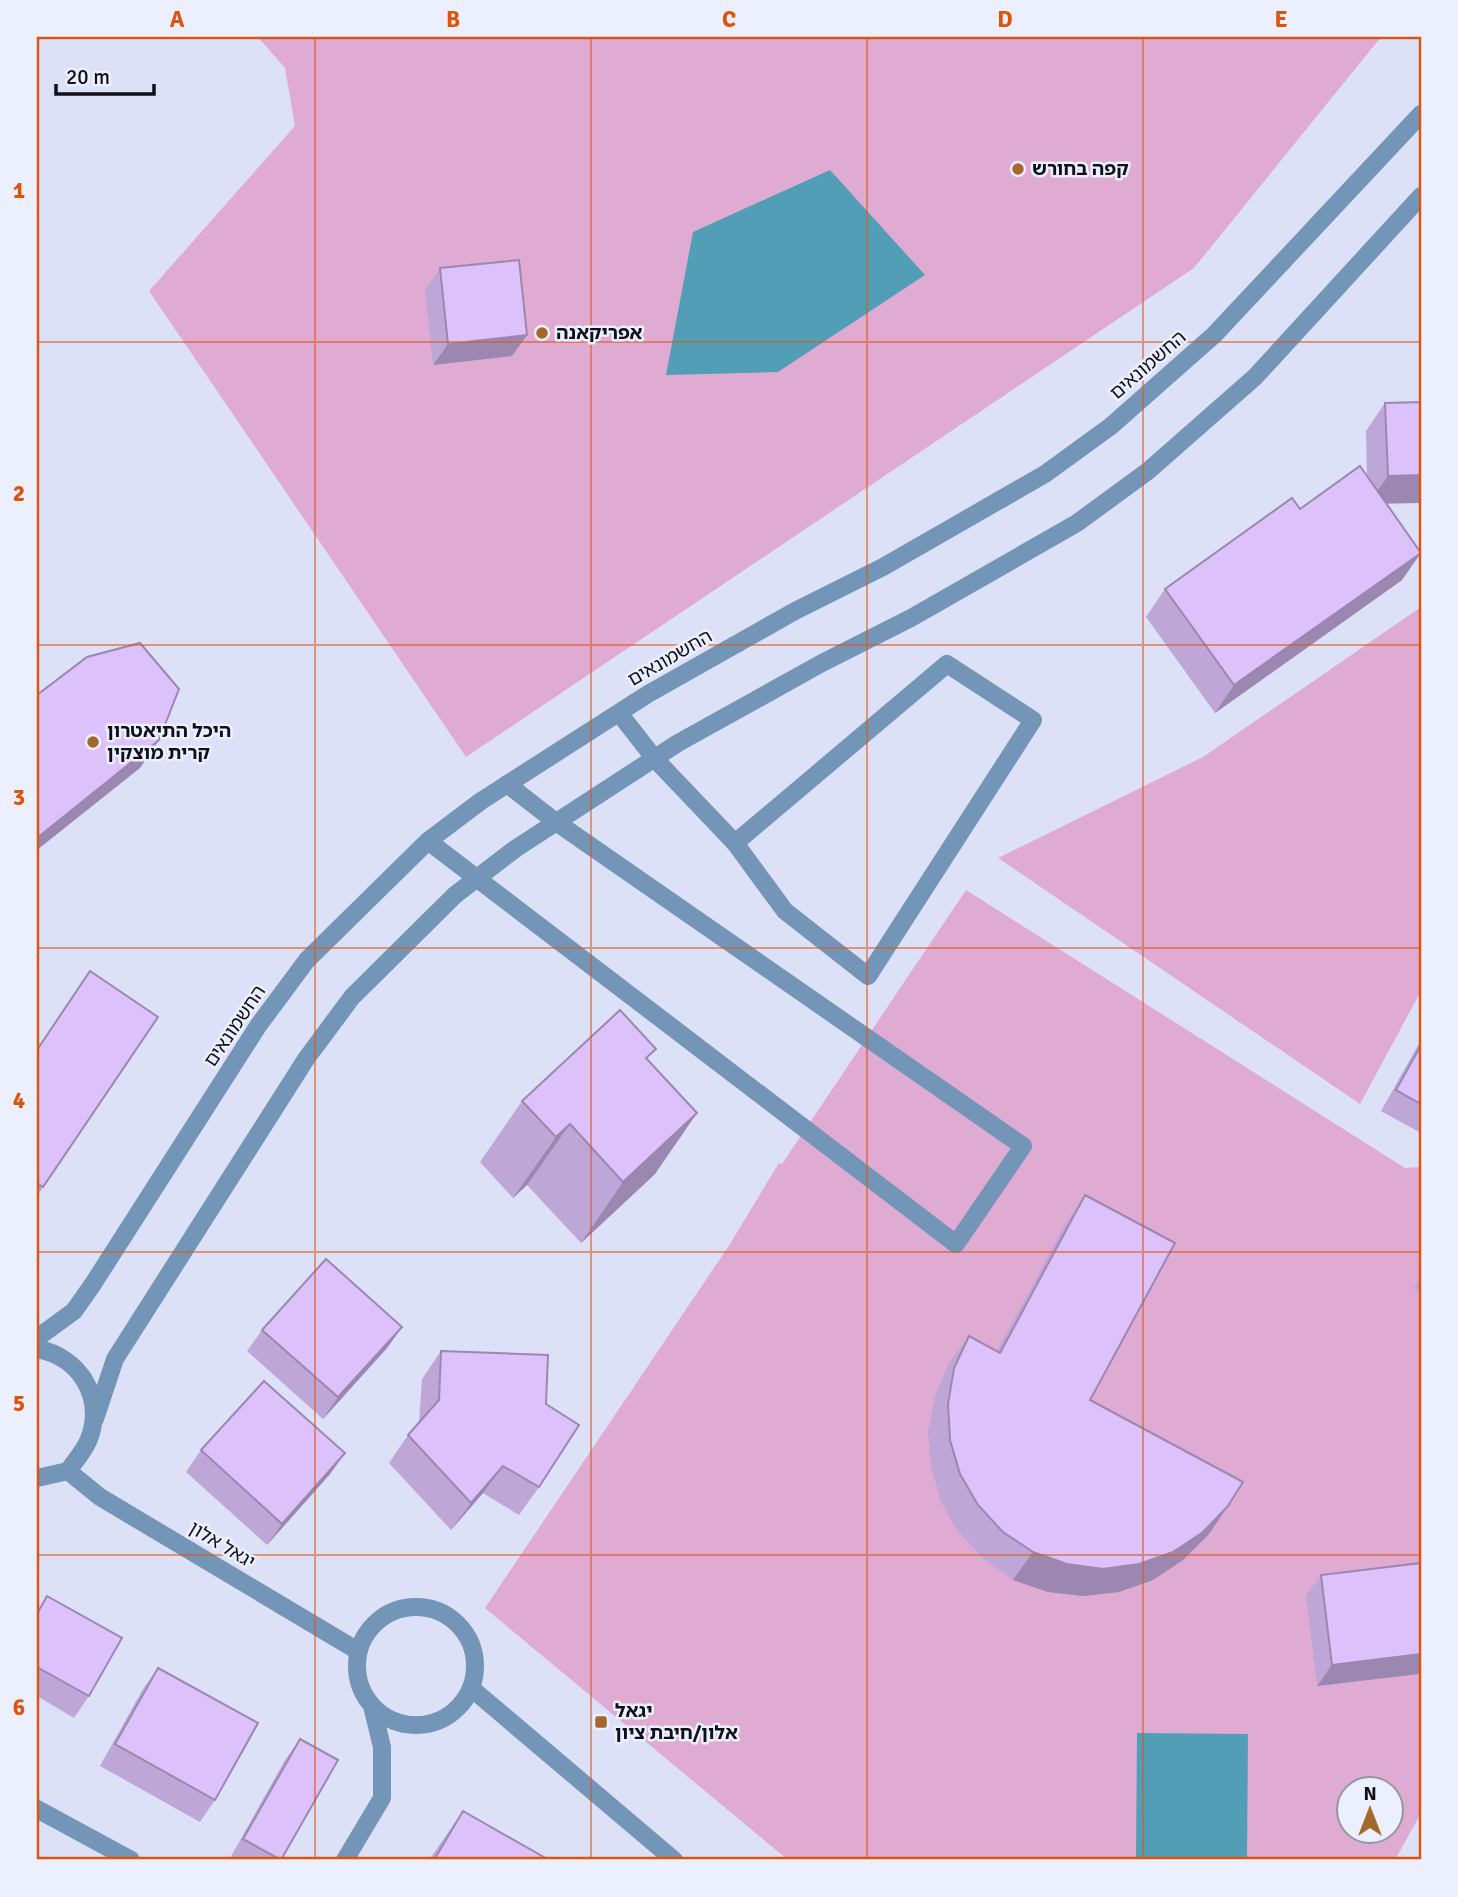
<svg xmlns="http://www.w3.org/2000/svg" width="1458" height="1897" font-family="Signika,'Noto Sans Hebrew',sans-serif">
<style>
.green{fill:#e0abd3;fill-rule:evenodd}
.water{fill:#529eb6}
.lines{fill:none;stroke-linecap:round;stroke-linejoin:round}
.minor{stroke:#7395b7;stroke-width:18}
.wall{fill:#bea6d7}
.shaded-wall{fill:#9b87af}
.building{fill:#ddc1fa;stroke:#9b87af;stroke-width:2}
.grid{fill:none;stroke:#dd550d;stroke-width:2;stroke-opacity:0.55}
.poi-dot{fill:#a5672c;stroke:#eceffd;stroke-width:2.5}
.labels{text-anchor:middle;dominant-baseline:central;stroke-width:5;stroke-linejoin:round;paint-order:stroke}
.poi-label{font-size:19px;font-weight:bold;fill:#0f1018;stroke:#eceffd;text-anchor:start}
.street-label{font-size:19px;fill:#0f1018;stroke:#eceffd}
.neatline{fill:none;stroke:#dd550d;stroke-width:2.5}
.grid-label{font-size:23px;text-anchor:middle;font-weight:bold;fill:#dd550d}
</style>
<rect width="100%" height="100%" fill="#dde1f8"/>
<path class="green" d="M258 37H1381L1194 268 466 757 149 291 295 126 285 68Z
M1421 607V991L1360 1104 998 858 1203 757Z
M966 890 1405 1168 1421 1167V1813L1395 1860H788L485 1608 730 1244 779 1163 782 1164ZM1350 1788H1392V1830H1350Z"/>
<path class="water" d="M830 170 925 275 778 372 666 375 693 232Z
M1137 1733 1248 1734 1247 1860H1136Z"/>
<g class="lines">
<path class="minor" d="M619 713 655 759 735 843 785 911 868 976 1033 720 947 664 735 843
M428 841 956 1244 1023 1146 556 822 507 784
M37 1338 74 1311 93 1284 258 1026 307 960 428 841 481 801 648 694 795 611 883 567 1045 474 1111 426 1214 335 1421 114
M37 1349C79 1356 105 1397 89 1439 85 1450 75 1461 68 1471L37 1478
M95 1419 115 1359 306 1059 352 997 455 895 515 849 678 743 822 663 911 618 1077 523 1148 471 1255 377 1421 196
M68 1471 100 1497 358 1651
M357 1666a59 59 0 1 1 118 0a59 59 0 1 1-118 0Z
M471 1688 674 1860
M37 1809 131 1860
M345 1860 382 1798V1747L372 1706"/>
</g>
<path class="wall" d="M440 268 527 335 512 356 433 365 425 290Z
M1421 402 1387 504 1402 580 1215 713 1146 617 1165 589 1300 509 1367 477 1366 431 1385 403Z
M90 971 158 1017 37 1196V1049Z
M1421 1040V1133L1381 1111Z
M648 1060 655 1174 581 1243 527 1185 513 1198 480 1162 522 1101Z
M1085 1195 1090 1400 1209 1534 1183 1560 1153 1580 1119 1592 1083 1596 1048 1592 1013 1580 984 1559 959 1533 941 1502 931 1467 928 1432 935 1396 949 1363 969 1336 997 1351 1066 1223Z
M1421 1273V1292L1414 1289Z
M402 1327 387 1348 323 1419 247 1351 262 1330Z
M441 1351 539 1487 519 1515 483 1493 451 1530 389 1463 408 1435 419 1422 422 1379Z
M201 1450 330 1474 267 1545 186 1472Z
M1321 1575 1419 1674 1317 1686 1306 1596Z
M47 1596 89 1696 74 1718 37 1696V1611Z
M158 1668 215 1800 200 1822 100 1766 143 1689Z
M300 1739 282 1860H229L285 1760Z
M463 1811 549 1860H429Z"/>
<path class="shaded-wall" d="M527 335 512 356 433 365 448 344Z
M1421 475V503L1368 504 1388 476Z
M1421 553 1402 580 1215 713 1234 685Z
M159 740 140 768 37 850V838Z
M697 1113 655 1174 581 1243 623 1182Z
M570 1124 527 1185 513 1198 556 1137Z
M402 1327 387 1348 323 1419 338 1397Z
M345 1453 330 1474 267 1545 282 1524Z
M503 1466 483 1493 451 1530 471 1503Z
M1228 1506 1209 1534 1183 1560 1153 1580 1119 1592 1083 1596 1048 1592 1013 1580 1033 1552Z
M1421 1654V1671L1419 1674 1317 1686 1332 1665Z"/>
<path class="building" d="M519 260 527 335 448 344 440 268Z
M1421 402V475L1388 476 1385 403Z
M1360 466 1421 553 1234 685 1165 589 1292 498 1300 509Z
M140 643 179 689 159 740 37 838V695L87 657Z
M90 971 158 1017 43 1187 37 1183V1050Z
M620 1010 656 1049 646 1058 697 1113 623 1182 570 1124 556 1137 522 1101Z
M1421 1045V1104L1396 1090Z
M1085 1195 1175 1243 1090 1400 1243 1482 1228 1506 1203 1532 1173 1552 1139 1564 1103 1569 1067 1564 1033 1552 1003 1532 978 1505 960 1474 950 1440 948 1404 954 1368 969 1336 1000 1353Z
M326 1259 402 1327 338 1397 262 1330Z
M441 1351 548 1355 546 1404 579 1425 539 1487 503 1466 471 1503 408 1435 439 1400Z
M264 1381 345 1453 282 1524 201 1450Z
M1421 1563V1654L1332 1665 1321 1575Z
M47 1596 122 1638 89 1696 37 1667V1614Z
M158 1668 258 1723 215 1800 115 1744Z
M300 1739 338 1760 281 1860 243 1839Z
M463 1811 549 1860H434Z"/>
<path class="grid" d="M315 37V1860M591 37V1860M867 37V1860M1143 37V1860M37 342H1421M37 645H1421M37 948H1421M37 1252H1421M37 1555H1421"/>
<g class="poi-dot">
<circle cx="1018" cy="169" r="7"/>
<circle cx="542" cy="333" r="7"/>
<circle cx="93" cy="742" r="7"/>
<rect x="594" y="1715" width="14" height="14" rx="3.5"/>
</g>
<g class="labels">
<g class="poi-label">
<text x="1032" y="169">קפה בחורש</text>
<text x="556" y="333">אפריקאנה</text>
<text x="107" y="731">היכל התיאטרון<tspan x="107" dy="22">קרית מוצקין</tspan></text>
<text x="615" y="1711">יגאל<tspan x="615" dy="22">אלון/חיבת ציון</tspan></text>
</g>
<g class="street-label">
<text transform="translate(1148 365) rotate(-41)">החשמונאים</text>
<text transform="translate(670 658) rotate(-30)">החשמונאים</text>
<text transform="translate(235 1026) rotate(-56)">החשמונאים</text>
<text transform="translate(222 1545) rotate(31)">יגאל אלון</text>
</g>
</g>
<rect width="1458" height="1897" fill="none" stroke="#eceffd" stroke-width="77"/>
<g transform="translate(1370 1810)"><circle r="33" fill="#eceffd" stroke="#9496a1" stroke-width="2"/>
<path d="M0-5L12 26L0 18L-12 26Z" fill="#a5672c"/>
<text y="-10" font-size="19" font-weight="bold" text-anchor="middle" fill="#0f1018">N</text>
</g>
<path d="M56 84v10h98v-10" fill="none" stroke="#0f1018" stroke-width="3.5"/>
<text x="66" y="84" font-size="21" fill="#0f1018" stroke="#eceffd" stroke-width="5" paint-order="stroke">20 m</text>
<rect x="38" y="38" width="1382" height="1820" class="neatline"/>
<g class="grid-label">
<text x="177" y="27">A</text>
<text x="453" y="27">B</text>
<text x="729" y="27">C</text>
<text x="1005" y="27">D</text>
<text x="1281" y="27">E</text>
<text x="19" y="198">1</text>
<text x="19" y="501">2</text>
<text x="19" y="805">3</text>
<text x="19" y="1108">4</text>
<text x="19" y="1411">5</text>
<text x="19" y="1715">6</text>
</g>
</svg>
